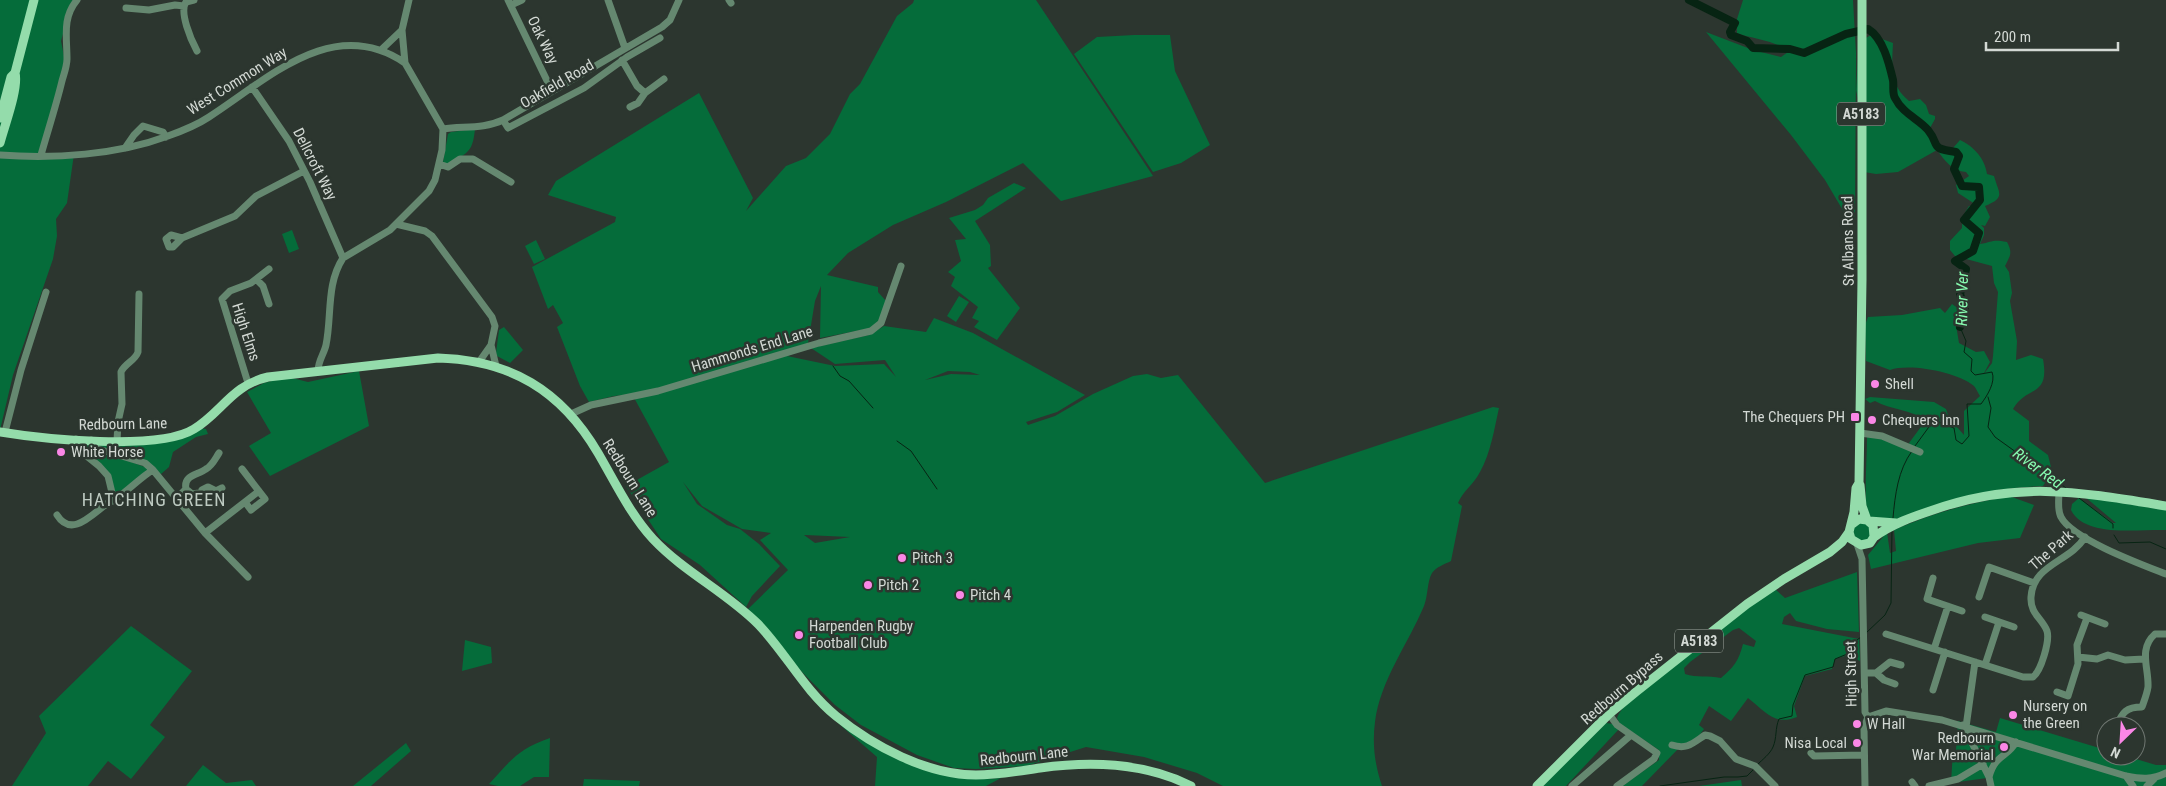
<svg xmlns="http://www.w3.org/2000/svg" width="2166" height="786" font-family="'Roboto Condensed',sans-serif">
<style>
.green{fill:#056c3a;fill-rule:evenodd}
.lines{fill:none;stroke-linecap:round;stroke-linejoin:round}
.stream{stroke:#072413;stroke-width:1}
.river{stroke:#072413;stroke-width:8}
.minor{stroke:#658870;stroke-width:7}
.major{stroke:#94dcab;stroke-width:9}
.poi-dot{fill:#fa87e6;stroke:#2c362f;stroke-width:2}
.labels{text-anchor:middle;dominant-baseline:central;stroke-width:5;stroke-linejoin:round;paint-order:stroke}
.shield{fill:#2c362f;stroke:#a1a8a2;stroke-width:1}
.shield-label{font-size:14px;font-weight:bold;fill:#d3d9d4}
.street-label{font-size:15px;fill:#d3d9d4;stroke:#2c362f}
.poi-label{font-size:15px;fill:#d3d9d4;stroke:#2c362f;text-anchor:start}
.water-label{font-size:16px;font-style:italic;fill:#87fbb0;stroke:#2c362f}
.quarter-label{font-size:18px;letter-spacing:1px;fill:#bdcac1;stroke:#2c362f}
</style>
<rect width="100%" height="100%" fill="#2c362f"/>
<path class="green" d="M0 0H75L70 9 61 41 65 61 42 153 74 154 67 203 56 219 57 236 53 259 13 375 0 430Z
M914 0H1036L1153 176 1061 201 1023 163 946 202 893 225 848 253 827 275 878 287V292L886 301 880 320 872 328 820 338 821 286 815 301 807 349 787 356 835 366 884 364 896 377 885 360 835 364 811 348 869 335 884 326 926 332 934 318 973 333 1085 395 1057 412 1026 422 1028 425 1055 416 1093 394 1133 376 1147 374 1161 378 1178 375 1265 483 1493 407 1499 408C1494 430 1491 452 1480 472 1474 484 1463 491 1458 503L1462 506 1451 561C1445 564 1436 567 1432 573 1427 582 1428 596 1424 606 1408 644 1380 681 1375 722 1372 745 1375 765 1382 786H1223L1197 773 1144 757 1086 747 1026 766 976 769 954 768 917 755 861 725 835 705 793 663 748 609 788 570 760 540 771 533 742 529 702 506 683 482 697 504 727 525 740 529 759 544 780 566 752 596 746 607 700 565 661 539 626 486 669 462 632 394 614 396 589 402 580 386 557 327 563 323 553 305 548 309 532 267 615 222 616 217 548 195 556 181 699 93 753 198 746 211 786 166 806 158 830 134 850 94 860 84 897 16 913 3ZM948 371 970 372 980 375 951 374 925 380ZM804 535H805L850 537 815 543Z
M1743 0H1853L1856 53 1855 217 1848 219 1825 180 1791 135 1706 32 1753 50 1781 57 1788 52C1779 41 1752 39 1737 33V19Z
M1134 35H1170L1175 71 1210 145 1181 163 1153 172 1074 54 1097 37Z
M1871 35 1893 43C1892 66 1889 85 1909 101L1920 99 1926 105 1929 114 1935 116V119L1930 128 1939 148 1937 150 1953 148 1960 140C1973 146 1985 158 1987 174L1994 176C1999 194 2006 197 1985 206L1990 217 1985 226 1981 225 1984 228V235L1980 244C1993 242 1992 239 2007 242 2013 253 2010 256 2005 266L2009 272 2012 293 2010 301 2017 341 2016 360 2031 355 2043 359C2050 398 2027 385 2013 409L2029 421V441L2048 455 2052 471 2043 486C2017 487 1992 490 1967 496 1936 504 1899 529 1867 516 1864 490 1867 463 1867 436L1870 435 1903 447 1913 453 1909 443 1926 420C1909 409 1891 410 1875 401L1870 403 1865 399 1870 397 1934 402 1946 409 1949 418 1964 435V411L1980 396C1978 393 1976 388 1974 386 1957 372 1910 363 1890 370L1866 361 1865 325 1868 317 1902 315 1940 308 1945 313 1952 304 1959 309 1956 325 1959 343 1976 352 1984 351 1990 362 1983 375 1992 363 1993 356 1998 292 1994 283 1992 266 1955 256 1950 250V241L1962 228C1962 220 1964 213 1969 206H1978L1958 193 1956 185 1969 176 1966 172C1952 171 1945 161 1937 150L1898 172 1876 174 1864 172 1866 133 1856 90 1859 42Z
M475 129C473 147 471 151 456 160 452 162 450 164 445 164L443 162 448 134 451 132Z
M1014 183 1026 188 975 221 990 245 991 266 988 268 1020 308 997 340 974 327 979 321 972 318 978 307 951 286 955 277 948 272 961 261 955 240 966 239 949 218 975 210 983 205 988 198Z
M292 230 299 249 289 253 282 234Z
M536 240 545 259 534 264 525 246Z
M959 296 969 302 956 322 947 316Z
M504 327 523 350 510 363 497 356 496 353 499 330Z
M359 371 369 426 270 476 249 446 271 433 247 392 264 383 279 379 292 378 308 382Z
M201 428 206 429 208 434 196 437 173 452 169 467 161 474C144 458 118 457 97 445L168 442 180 439Z
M79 444 87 445 150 469 117 497 112 484 78 447Z
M2009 496 2034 505 2020 538 1978 543 1871 569 1868 555 1887 532 1890 553 1896 551 1894 530C1933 513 1967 504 2009 496Z
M2085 497 2166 510V530C2139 529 2085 538 2071 510L2072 504 2079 498 2113 523H2116Z
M1861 522 1870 526 1871 535 1866 541H1859L1853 535V528Z
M1857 572 1859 632 1827 629 1796 621 1790 613 1784 617 1782 624 1859 639 1860 661 1848 655 1835 659 1832 669 1805 676 1794 706 1797 717C1774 726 1766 712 1748 698L1731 721 1709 706 1699 725 1704 729 1695 741 1678 749 1642 786H1622L1659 760V750L1620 724 1617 718C1621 707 1632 700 1640 692 1682 654 1728 621 1775 589L1785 598ZM1739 628 1756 641 1754 647 1743 644C1739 660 1734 667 1721 678 1708 675 1697 678 1685 674L1684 668 1690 662 1733 630Z
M131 626 192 671 150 725 165 737 131 779 108 761 88 786H12L46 733 39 716Z
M465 640 491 647 492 663 462 671Z
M2000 718 2106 750V756H2126L2156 765H2166V786H1988L1987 778 1951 783 1953 750H1956L1958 721 1996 732Z
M1606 723 1613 724 1619 729 1566 786H1541Z
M839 724 895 755 985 779 1001 778 986 786H875L877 757Z
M550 738 549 777H534L520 786H498L489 784C511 760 518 749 550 738Z
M406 743 411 751 371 786H353Z
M203 765 226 783 252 780 256 786H186Z
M584 779 640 781 639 786H583Z
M1741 780 1742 786H1699Z"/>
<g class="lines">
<path class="stream" d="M833 366 840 376 849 381 873 408
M1988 397 1991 408 1988 427 1995 437 2066 488
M897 441 911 451 937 489
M1915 446 1934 420 1954 428 1956 440 1962 444 1969 436 1967 404H1981C1987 396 1996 382 1992 372L1975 375 1971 371 1972 359 1964 352 1966 341 1960 327
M2079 498 2113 524V528
M1893 518C1895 495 1898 470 1912 451
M2114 535 2119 543 2150 542 2166 549
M1866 633 1885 615 1891 603 1892 529
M1757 765C1763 759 1770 754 1773 747 1777 738 1775 728 1779 719L1792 716 1793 705 1805 675 1833 667 1835 659 1852 652 1853 643 1861 637
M1660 786 1724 777H1738L1747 776 1753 770"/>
<path class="river" d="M1689 0 1735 23 1730 32 1731 35 1747 41 1753 48 1790 49 1804 53 1846 34 1868 29C1883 38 1889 63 1893 80 1894 86 1892 93 1895 98 1903 114 1919 119 1928 130 1941 146 1928 148 1956 152L1959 156 1954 169 1962 186 1979 187 1980 200 1964 220 1979 233 1973 251 1955 261 1966 269 1960 294 1965 309 1960 327"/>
<path class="minor" d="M194 0 186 2C179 12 191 40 197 51
M508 0 552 91
M608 0 625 48
M729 0 731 3
M511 5 522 0
M126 8 149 10 175 5 184 6
M402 30 405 63
M381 50 402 30 409 0
M622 60 637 86 645 93
M252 87 289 141 310 182 343 258
M630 107 638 103 645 93 664 79
M503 120 508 128 584 88 627 57 660 38
M443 129C463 126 484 129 503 120L662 27 670 20 679 0
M125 148 134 135 143 126 163 132 166 137
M0 155C54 159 117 155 168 136 182 131 197 125 209 117 268 79 333 14 405 63L443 129 442 150 435 180 429 191 390 230 343 258C326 284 332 316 326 345 324 354 318 361 318 371
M41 155C48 130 56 106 62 81 64 74 67 66 67 59 67 37 62 18 77 0
M439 164 448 167 460 159H473L511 182
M396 224 425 231 432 236 492 317 495 326 491 345 496 366
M182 238 171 235 166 239 169 247H173L182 238 235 216 256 196 304 171
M257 280 263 286 269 304
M479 362 491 345
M248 383 222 299 230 291 251 283 269 269
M571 414 591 405 658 391 819 343 871 331 881 323 901 266
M5 432 21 370 46 292
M1860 433 1882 436 1920 452
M76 439 78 449 99 466 108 476 114 501
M91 440 93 446 98 449 145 463 153 470 205 533 248 577
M117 441 118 422 122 404 121 372C125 363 135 361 138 352L139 294
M242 469 265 499 251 510 245 502
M186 489C183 475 198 475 206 469 212 466 215 459 219 453
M202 490 208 487 216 491 222 488
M2059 491C2059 499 2057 510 2061 517 2072 539 2143 565 2166 574
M177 498 186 489 192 494 199 493
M57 515C72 539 93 513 108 503 119 500 140 477 153 470
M205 533 259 491
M1857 544 1862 559 1865 712 1868 717
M1933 578 1927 599 1962 611
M1979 597 1989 567 2034 583
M2081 615 2105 624
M1985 617 2014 627
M1886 634 2023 677H2033C2041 671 2050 641 2047 631 2042 618 2030 614 2031 597 2033 564 2070 562 2085 537
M1934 649 1948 606
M2078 657 2097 659 2108 655 2125 660 2144 659
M1985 665 1999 622
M1865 673H1876L1890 662 1901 665
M1876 673 1884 680 1895 684
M1933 690 1945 652
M2057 692 2068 696 2078 664 2077 645 2087 618
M1609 714 1617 725 1657 753 1654 759 1617 786
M1868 717 1886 711 1942 720 2126 776C2141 779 2152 780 2166 773
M1963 725 1989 777 1991 786
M2116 726C2123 712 2126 707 2142 707 2144 701 2147 694 2148 687 2149 668 2138 649 2155 634H2166
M1966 727 1975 662
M1672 745C1687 750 1693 743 1705 735L1710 736 1720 741 1736 759 1755 766 1775 786
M1811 753 1814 756 1864 755
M2126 776 2133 786
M1989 777C1995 754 2007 758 2016 742
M1912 782 1915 786
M1572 786 1631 735
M1865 786 1864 728 1868 717
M1929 786 1958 779 1983 764
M2147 786 2155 778"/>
<path class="major" d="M0 118 11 77 15 73
M0 143C4 127 19 88 15 73L34 0
M0 432C42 439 159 451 194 429 222 412 232 385 268 377L438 358C510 360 561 390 598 453 615 482 630 514 653 539 684 572 726 592 758 624 786 653 804 690 836 716 873 746 927 775 976 775 997 775 1019 771 1040 768 1091 761 1144 762 1191 786
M1860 485 1862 506 1867 520
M1869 521 1896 523
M1851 525 1859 519 1867 520 1873 525 1874 537 1870 543 1861 545 1851 539 1849 532 1854 512 1856 488 1859 483 1862 280V0
M1874 537C1892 524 1912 517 1933 510 2017 480 2081 492 2166 506
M1537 786 1609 714 1637 691 1747 604 1784 579 1830 552 1842 542 1849 532"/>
</g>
<g class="poi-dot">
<circle cx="1875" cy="384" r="5"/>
<rect x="1850" y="412" width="10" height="10" rx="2.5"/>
<circle cx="1872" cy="420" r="5"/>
<circle cx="61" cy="452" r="5"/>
<circle cx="902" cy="558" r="5"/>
<circle cx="868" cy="585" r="5"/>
<circle cx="960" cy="595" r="5"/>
<circle cx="799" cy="635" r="5"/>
<circle cx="2013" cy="715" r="5"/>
<circle cx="1857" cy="724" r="5"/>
<circle cx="1857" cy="743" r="5"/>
<circle cx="2004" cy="747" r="5"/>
</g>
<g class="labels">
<g class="shield">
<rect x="1837" y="102.5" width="48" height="23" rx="4"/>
<rect x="1675" y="629.5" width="48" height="23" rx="4"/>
</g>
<g class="shield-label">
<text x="1861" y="114">A5183</text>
<text x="1699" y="641">A5183</text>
</g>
<g class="street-label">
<text transform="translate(543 40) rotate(64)">Oak Way</text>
<text transform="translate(237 81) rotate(-32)">West Common Way</text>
<text transform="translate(557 84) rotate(-30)">Oakfield Road</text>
<text transform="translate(315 164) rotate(63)">Dellcroft Way</text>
<text transform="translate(1848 241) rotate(-91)">St Albans Road</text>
<text transform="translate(246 332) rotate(72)">High Elms</text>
<text transform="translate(752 349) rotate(-17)">Hammonds End Lane</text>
<text transform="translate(123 424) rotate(-1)">Redbourn Lane</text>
<text transform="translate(630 478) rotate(58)">Redbourn Lane</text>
<text transform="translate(2051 550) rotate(-41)">The Park</text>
<text transform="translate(1851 674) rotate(-91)">High Street</text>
<text transform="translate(1622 688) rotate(-41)">Redbourn Bypass</text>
<text transform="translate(1024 756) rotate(-6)">Redbourn Lane</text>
</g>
<g class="poi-label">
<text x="1885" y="384">Shell</text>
<text x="1845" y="417" text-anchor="end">The Chequers PH</text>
<text x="1882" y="420">Chequers Inn</text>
<text x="71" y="452">White Horse</text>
<text x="912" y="558">Pitch 3</text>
<text x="878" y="585">Pitch 2</text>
<text x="970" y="595">Pitch 4</text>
<text x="809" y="626">Harpenden Rugby<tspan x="809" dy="17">Football Club</tspan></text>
<text x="2023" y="706">Nursery on<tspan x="2023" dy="17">the Green</tspan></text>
<text x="1867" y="724">W Hall</text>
<text x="1994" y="738" text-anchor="end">Redbourn<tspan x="1994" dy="17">War Memorial</tspan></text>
<text x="1847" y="743" text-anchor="end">Nisa Local</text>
</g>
<g class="water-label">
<text transform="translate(1962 299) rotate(-89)">River Ver</text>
<text transform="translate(2038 468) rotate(36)">River Red</text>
</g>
<g class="quarter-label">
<text x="154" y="499">HATCHING GREEN</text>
</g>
</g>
<g transform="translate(2121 741) rotate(205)"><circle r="24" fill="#2c362f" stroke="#6f7771"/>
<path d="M0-4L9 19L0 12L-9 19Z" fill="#fa87e6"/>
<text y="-8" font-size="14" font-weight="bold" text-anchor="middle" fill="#d3d9d4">N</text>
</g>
<path d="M1986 42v8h132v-8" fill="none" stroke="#d3d9d4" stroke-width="2.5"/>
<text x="1994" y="42" font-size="15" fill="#d3d9d4" stroke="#2c362f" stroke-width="4" paint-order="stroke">200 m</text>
</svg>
